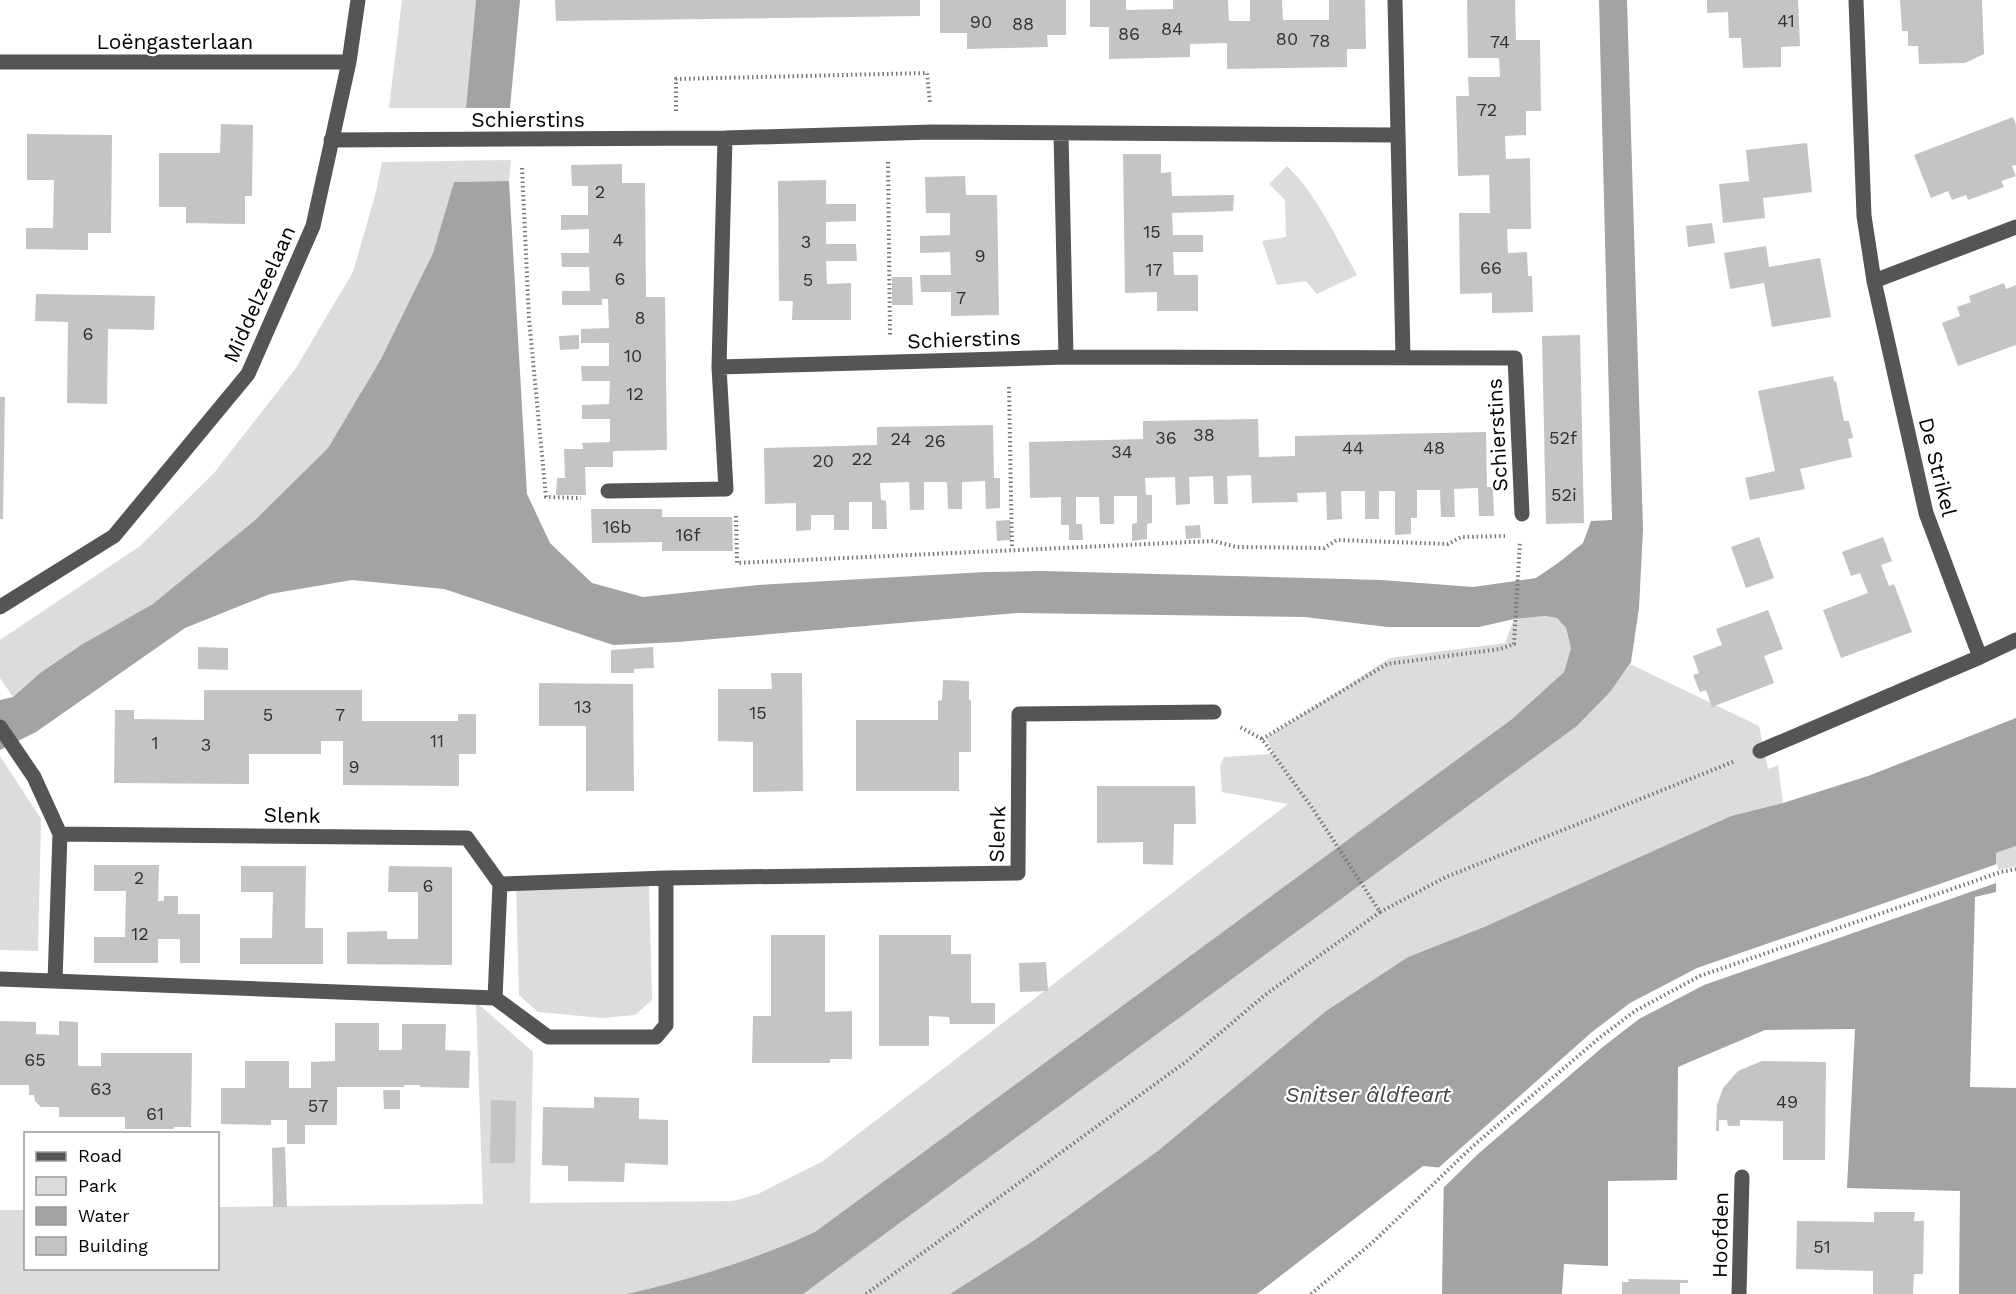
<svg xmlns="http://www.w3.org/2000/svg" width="2016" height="1294" font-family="'Work Sans',sans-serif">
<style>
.green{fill:#dcdcdc}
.water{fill:#a3a3a3}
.pier{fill:#fff}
.building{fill:#c4c4c4}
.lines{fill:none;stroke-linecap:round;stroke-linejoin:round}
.path{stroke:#777;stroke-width:4;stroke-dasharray:1.5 3;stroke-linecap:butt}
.minor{stroke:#555;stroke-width:15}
.labels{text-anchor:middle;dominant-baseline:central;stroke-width:4.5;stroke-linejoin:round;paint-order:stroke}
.number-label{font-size:18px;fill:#313131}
.street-label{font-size:21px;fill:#000;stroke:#fff}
.water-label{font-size:22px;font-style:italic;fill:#444;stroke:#fff}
</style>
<rect width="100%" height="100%" fill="#fff"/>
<path class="green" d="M402 0H476L466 108H389Z
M511 160 509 181 454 182 433 253 381 359 328 448 254 521 153 605 81 645 40 673 13 697 0 678V640L140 546 214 473 296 368 353 272 376 192 382 162Z
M1287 166C1318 196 1336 238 1357 275L1317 294 1306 281 1277 285 1262 241 1286 237 1285 200 1269 184Z
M1545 616 1557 618 1566 628 1571 648 1564 672 1512 719 815 1232C756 1259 690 1280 627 1294H0V1210H25L26 1268H218V1207L483 1204 476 1002 533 1052 530 1203 733 1201 758 1194 823 1161 1288 804 1222 792 1220 766 1224 757 1274 754 1266 738 1390 658 1505 643 1514 619Z
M1630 664 1759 726 1768 769 1778 765 1783 803 1731 816 1484 927 1408 957 1326 1011 1159 1150 1033 1241 950 1294H803L1577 726 1611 691Z
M0 756 41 819 38 951 0 950Z
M2016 846V866L1999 870 1996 864V853Z
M649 885 652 1000 635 1015 603 1018 538 1012 519 995 516 886Z"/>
<path class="water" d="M476 0H520L510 108H466Z
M1599 0H1627L1643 529 1639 608 1631 662 1611 691 1577 726 803 1294H627C690 1280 756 1259 815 1232L1512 719 1564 672 1571 648 1566 628 1557 618 1545 616 1514 619 1479 627H1387L1305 617 1017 613 678 642 613 645 444 589 352 580 270 594 185 628 36 732 0 750V700L13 697 40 673 81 645 153 604 254 521 328 448 381 359 433 253 454 182 509 181 527 494 550 543 592 583 643 597 758 585 985 572 1042 571 1381 580 1473 587 1536 578 1558 563 1583 543 1591 521 1612 520Z
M2016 718V846L1996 853V892L1975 897 1970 1087 2016 1088V1294H1959L1960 1191 1847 1188 1855 1029 1765 1030 1678 1067 1677 1180 1608 1181V1266L1564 1264 1562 1294H1442L1444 1168 1423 1166 1257 1294H950L1033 1241 1159 1150 1326 1011 1408 957 1484 927 1731 816 1783 803 1868 776Z"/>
<path class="pier" d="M1997 864 1999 882 1704 985 1639 1019 1604 1046 1478 1154 1441 1190V1170H1436L1592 1032 1630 1003 1697 968Z"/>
<path class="building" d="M555 0H920V16L556 21Z
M940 0H1066V35H1047L1048 47 967 49V33H940Z
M1090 0H1126V10L1173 9V0H1228L1229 21H1250V0H1282L1283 20H1329V0H1365L1366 49H1347V67L1227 69V43L1190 44V57L1109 59V27H1090Z
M1467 0H1515L1516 40H1540L1541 111H1526V135L1505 136 1506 159 1530 158 1531 229H1507L1508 253 1527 252 1528 276H1532L1533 312 1492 313V293L1460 294 1459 213H1490L1489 175 1458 176 1456 96H1469L1468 77H1500L1499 58H1468Z
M1707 0H1798L1800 46 1781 47V67L1743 68 1741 38H1729L1728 12 1707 13Z
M1900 0H1982L1984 54 1965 63 1919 64 1918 46H1908V31H1902Z
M2013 117 2016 125V165L2012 166 2016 176 2001 181 2004 187 1968 200 1966 195 1952 200 1948 191 1931 198 1914 155Z
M221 124 253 125 252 196H245V224L186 223V207H159V153H220Z
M27 134 112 135 111 233H88V250L26 249V228H53L54 180H27Z
M1807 143 1812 192 1763 198 1765 218 1723 223 1719 184 1749 181 1746 150Z
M1123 154H1161V173L1171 172 1172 196 1234 195 1233 211 1172 213 1173 235H1203V252H1173L1174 275H1198V311H1157V292L1125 293Z
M622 164V183H645L646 297H665L667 450 613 451V467H585L586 495H556L557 478H565L564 449H583L582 443 610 442V419H582V405L609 404 610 381H582L581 366H609V343H581V329L609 328 608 299H602V305H562V291H590L589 267H562L561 253H589V229L561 230V215H588V186H572L571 165Z
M965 176 966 195H997L999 315 951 316V292H921L920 275H951L950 252 920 253V236L950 235V213H926L925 177Z
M826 180V204H856V221L826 222V244H856L857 261H826L827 284 851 283V320H792L793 301H779L778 181Z
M1712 223 1715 243 1688 247 1686 226Z
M1766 246 1769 267 1820 258 1831 317 1772 327 1764 283 1730 289 1724 253Z
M892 277H912L913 305H892Z
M2004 283 2006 289 2016 285V345L1958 366 1942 323 1960 316 1957 307 1971 302 1969 296Z
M36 294 155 296 154 330 108 329 107 404 67 403 68 322 35 321Z
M579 335V349L560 350 559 336Z
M1580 335 1584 523 1546 524 1542 336Z
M1833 376 1834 382 1836 381 1844 421H1849L1853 438 1848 439 1852 457 1800 469 1805 489 1750 500 1745 478 1775 471 1758 391Z
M0 397H5L3 519H0Z
M1258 419 1259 457 1295 456V436L1486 432 1487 487H1493L1494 516H1479L1478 488 1454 489 1455 517H1441L1440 490H1417V518H1411V534L1395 535V491H1379V519H1365V491H1341L1342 519 1327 520 1326 492 1297 493 1298 502 1252 503 1251 475 1227 476 1228 504H1214L1213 476 1189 477 1190 504 1176 505 1175 477 1145 478 1146 495H1152V523L1147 524V539L1132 541V524L1137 523V496H1114V524H1100L1099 497H1076V524H1082L1083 540H1069V525H1061V497L1030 498 1029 442 1143 439V421Z
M993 425 994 478H1000V508L986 509 985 481 962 482V509H948L947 482H924V510H910L909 482 880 483 881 500 886 501 887 529H872V502H849V530H834V515H811V530L796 531V503L765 504 764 448 877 445V427Z
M591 509H662V517H732L733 551H662V542L592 543Z
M1010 520 1011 540 997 541 996 521Z
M1200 525 1201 538 1186 539 1185 526Z
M1759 537 1774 578 1746 588 1731 547Z
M1883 537 1892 561 1881 565 1889 586 1894 584 1912 632 1841 658 1823 610 1868 593 1860 573 1851 576 1842 552Z
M1768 610 1783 649 1764 656 1774 683 1712 707 1706 690 1700 692 1693 675 1699 673 1693 656 1722 645 1716 629Z
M198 647 228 648V670L198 669Z
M653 647 654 668 634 669V673H611V650Z
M771 673H802L803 791 753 792V742L718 741V689H772Z
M943 680 969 681V700H971V752H959V791H856V720H938V701L942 700Z
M539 683 633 684 634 791H586V726H539Z
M204 690H362V721H458V714H476V754H459V786L343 785V741H321V754H249V784L114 783 115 710H134V719L204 720Z
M1097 786H1195L1196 824H1174L1173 865 1143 864V842L1097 843Z
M94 865H159L158 901H164V896H178V914H200V963H180V939H158V963H94V937H125L126 891H94Z
M241 866H306L305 928H323V964H240V938H272L273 892H241Z
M389 866 452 867V965L347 964V932L387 931V939H418V892H388Z
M771 935H825V1012L852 1011V1059H830V1063H752L753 1016H771Z
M879 935H951V954H971V1003H995V1024H950L949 1017 929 1016V1046H879Z
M1046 962 1048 991 1020 992 1019 963Z
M0 1021 36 1022V1034L59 1035V1021L78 1022V1066H101V1053H192L191 1127H174V1129H125V1117H59V1107H41L35 1101 34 1095H29V1085H0Z
M335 1023H379V1050H402V1024H446L445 1050 470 1051 469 1088 420 1087V1085H404V1087H337V1125H305V1144H287V1120H271V1125L221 1124V1088H245V1061H289V1088H311V1062L335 1061Z
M1762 1061 1826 1062 1825 1160H1783V1121L1740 1120V1126H1728L1727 1120H1719V1131H1716L1717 1105 1723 1088 1738 1071Z
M383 1090H400V1109H384Z
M594 1097 639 1098V1119L668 1120V1165L625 1163 624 1182 568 1181V1166L542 1165 543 1107 594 1108Z
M491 1100 516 1101 515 1163H490Z
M285 1147 287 1207H273L272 1148Z
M1874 1212H1915L1914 1221H1924L1923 1274H1914L1913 1294H1873V1271L1796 1269 1797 1221 1874 1222Z
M1628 1279 1688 1280V1283H1680V1294H1622V1282H1629Z"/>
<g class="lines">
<path class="path" d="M676 111V79L927 73 930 103
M888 162 890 335
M522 168 529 319 546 497 581 498
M1009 387 1012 549
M736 516 737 563 1213 541 1237 547 1324 548 1337 540 1448 544 1461 537 1505 536
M1262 739 1387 664 1500 649 1514 644 1520 541
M1380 912 1446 877 1735 761
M866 1294 1187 1061 1265 995 1380 912 1313 809 1262 739 1238 726
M1311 1294 1373 1242 1472 1147 1598 1039 1635 1011 1700 976 2001 872 2016 869"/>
<path class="minor" d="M1395 0 1403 357
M1856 0 1864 216 1874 281 1926 513 1980 657 2016 640
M0 62H349
M1061 133 1066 357
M331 140 725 138 932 132 1397 135
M1874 281 2016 227
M719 367 1066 357 1515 358 1522 514
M608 491 726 489 719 367 725 138
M0 607 114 536 248 374 313 226 349 62 358 0
M0 727 34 777 60 834 467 838 500 884 666 878 1018 873 1019 714 1214 712
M1760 751 1980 657
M0 979 495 998 548 1037H656L666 1025V878
M55 981 60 834
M495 998 500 884
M1739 1294 1742 1177"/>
</g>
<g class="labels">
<g class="number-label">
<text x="1786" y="20">41</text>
<text x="981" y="21">90</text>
<text x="1023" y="23">88</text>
<text x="1172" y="28">84</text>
<text x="1129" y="33">86</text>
<text x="1287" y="38">80</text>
<text x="1320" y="40">78</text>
<text x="1500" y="41">74</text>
<text x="1487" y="109">72</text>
<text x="600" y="191">2</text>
<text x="1152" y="231">15</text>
<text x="618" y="239">4</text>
<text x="806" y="241">3</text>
<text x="980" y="255">9</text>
<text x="1491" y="267">66</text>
<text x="1154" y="269">17</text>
<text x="620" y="278">6</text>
<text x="808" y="279">5</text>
<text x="961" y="297">7</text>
<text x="640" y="317">8</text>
<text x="88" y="333">6</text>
<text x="633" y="355">10</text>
<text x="635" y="393">12</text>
<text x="1204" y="434">38</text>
<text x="1166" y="437">36</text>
<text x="1563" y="437">52f</text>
<text x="901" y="438">24</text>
<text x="935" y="440">26</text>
<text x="1353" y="447">44</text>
<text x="1434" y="447">48</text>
<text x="1122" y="451">34</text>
<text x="862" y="458">22</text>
<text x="823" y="460">20</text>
<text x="1564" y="494">52i</text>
<text x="617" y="526">16b</text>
<text x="688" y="534">16f</text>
<text x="583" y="706">13</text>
<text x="758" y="712">15</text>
<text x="268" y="714">5</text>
<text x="340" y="714">7</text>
<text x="437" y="740">11</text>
<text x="155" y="742">1</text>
<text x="206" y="744">3</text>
<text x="354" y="766">9</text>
<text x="139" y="877">2</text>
<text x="428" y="885">6</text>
<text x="140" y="933">12</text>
<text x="35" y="1059">65</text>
<text x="101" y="1088">63</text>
<text x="1787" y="1101">49</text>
<text x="318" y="1105">57</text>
<text x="155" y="1113">61</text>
<text x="1822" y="1246">51</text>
</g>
<g class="street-label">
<text x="175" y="41">Loëngasterlaan</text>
<text x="528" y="119">Schierstins</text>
<text transform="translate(259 294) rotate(-66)">Middelzeelaan</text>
<text transform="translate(964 339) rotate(-2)">Schierstins</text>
<text transform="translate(1497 435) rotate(-93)">Schierstins</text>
<text transform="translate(1938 467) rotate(76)">De Strikel</text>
<text transform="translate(292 815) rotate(1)">Slenk</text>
<text transform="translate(997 834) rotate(-88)">Slenk</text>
<text transform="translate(1720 1235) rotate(-89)">Hoofden</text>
</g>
<g class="water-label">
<text x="1368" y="1094">Snitser âldfeart</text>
</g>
</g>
<rect x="24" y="1132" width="195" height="138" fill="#ffffff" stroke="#999999" stroke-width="1.5"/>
<rect x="36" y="1152" width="30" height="9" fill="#555555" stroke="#999999" stroke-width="1.5"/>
<text x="78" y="1162" font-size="18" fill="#000000">Road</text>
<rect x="36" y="1177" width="30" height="18" fill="#dcdcdc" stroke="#999999" stroke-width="1.5"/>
<text x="78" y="1192" font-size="18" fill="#000000">Park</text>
<rect x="36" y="1207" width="30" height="18" fill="#a3a3a3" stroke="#999999" stroke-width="1.5"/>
<text x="78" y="1222" font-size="18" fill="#000000">Water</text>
<rect x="36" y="1237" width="30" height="18" fill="#c4c4c4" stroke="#999999" stroke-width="1.5"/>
<text x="78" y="1252" font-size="18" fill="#000000">Building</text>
</svg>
